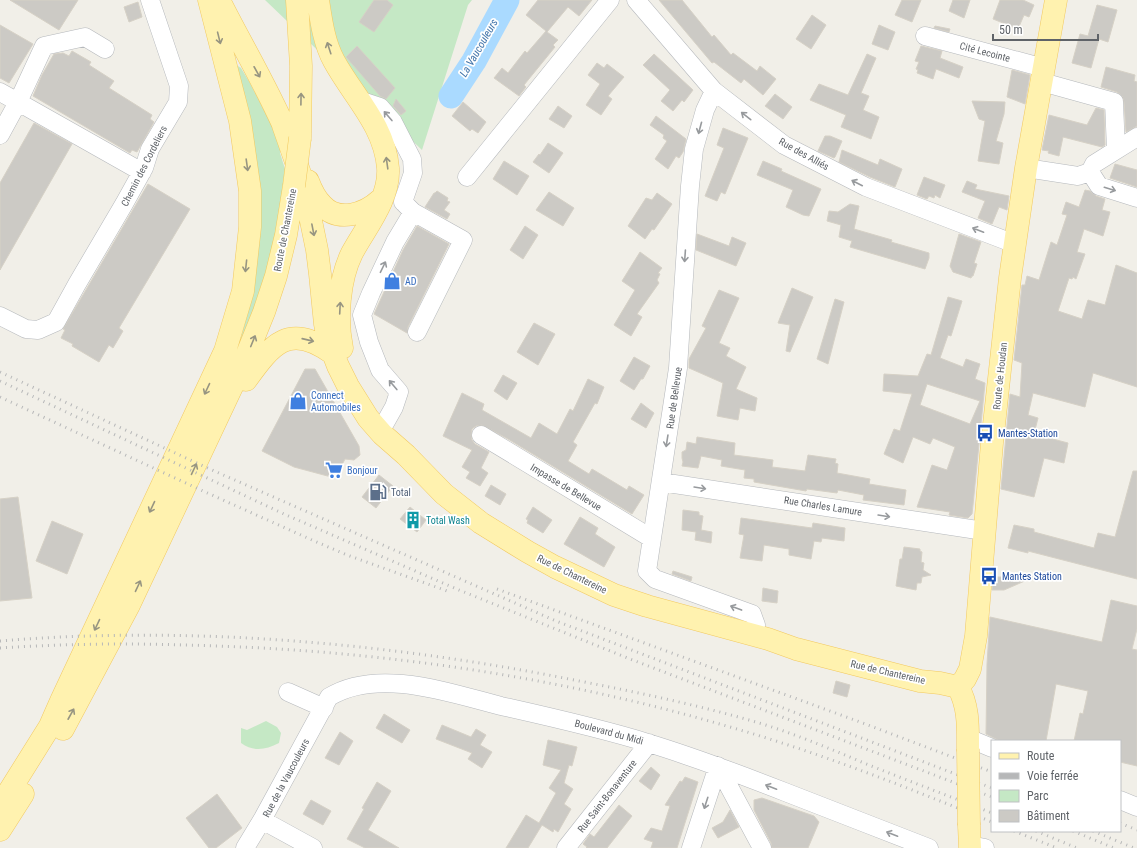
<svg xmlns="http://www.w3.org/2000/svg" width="1137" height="848" font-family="'Roboto Condensed',sans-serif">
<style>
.green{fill:#c5e8c5}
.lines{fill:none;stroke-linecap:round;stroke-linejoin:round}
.river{stroke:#aadaff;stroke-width:25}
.building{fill:#cccac5;stroke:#d6d1c6;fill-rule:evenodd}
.minor-casing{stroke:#b5b8bc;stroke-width:19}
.major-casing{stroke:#f2c960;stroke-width:23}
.minor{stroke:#fff;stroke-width:18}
.major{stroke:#fff2af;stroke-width:22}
.rail{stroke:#b6b7b8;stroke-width:3;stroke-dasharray:1 5;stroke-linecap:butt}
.major-bridge-casing{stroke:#f2c960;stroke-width:23;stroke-linecap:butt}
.major-bridge{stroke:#fff2af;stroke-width:22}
.oneway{stroke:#979581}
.oneway2{stroke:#979a9d}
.labels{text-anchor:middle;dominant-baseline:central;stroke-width:3.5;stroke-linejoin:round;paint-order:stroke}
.street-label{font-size:10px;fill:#5f6368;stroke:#fff}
.shop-label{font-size:10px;fill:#366cbe;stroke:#fff;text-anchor:start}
.transit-label{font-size:10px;fill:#164399;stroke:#fff;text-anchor:start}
.service-label{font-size:10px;fill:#4e5e75;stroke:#fff;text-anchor:start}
.culture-label{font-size:10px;fill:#0d838f;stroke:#fff;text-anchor:start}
.water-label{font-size:11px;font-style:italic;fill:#4174aa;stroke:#fff}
</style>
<rect width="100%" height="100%" fill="#f1efe8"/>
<path class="green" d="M265 0H472L468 5 422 150Z
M238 66 241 68 250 83 274 130 281 148 280 153 285 169 278 223 263 283 244 343 240 341 249 308 254 286 236 67Z
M266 721 277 727 281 733 279 743C265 750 254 752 241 743V728L247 730Z"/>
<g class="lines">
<path class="river" d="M451 96 474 61 507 0"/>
</g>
<path class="building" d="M10 0H78L59 30Z
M374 0H387L393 5 374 32 359 22Z
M538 0H592L579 16 568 7 547 32 558 40 553 45 555 47 524 85 526 87 519 96 494 78 502 68 508 73 525 51 527 53 546 31 526 15Z
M659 0H682L712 37 714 35 731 55 733 53 757 71 760 66 776 79 763 95 744 79 741 83 714 62 712 63Z
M902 0H921L912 22 895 15Z
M953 0H970L964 18 949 11Z
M1000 0H1023L1034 5 1029 17 1024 15 1018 29 993 19Z
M138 2 142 17 129 22 124 7Z
M1097 5 1117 10 1108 42 1099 39 1091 68 1072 63 1080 34 1088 36Z
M812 15 826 25 811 49 796 39Z
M0 25 33 44 9 83 0 78Z
M879 25 895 32 888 50 872 44Z
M935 26 950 29 949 32 934 28Z
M357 46 395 88 386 99 380 96 346 57Z
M921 46 942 51 940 58 963 67 959 78 936 69 933 79 917 73 918 70 916 69 919 62 915 61Z
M72 51 91 62 89 65 114 81 109 88 152 115 150 119 154 122 137 152 132 150 130 153 33 96 42 75 54 54 63 53 69 56Z
M654 54 693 90 684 102 682 100 673 111 661 101 670 90 643 65Z
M867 54 876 58 861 93 869 96 863 110 879 117 871 139 841 127 846 115 810 100 819 84 848 95Z
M597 63 604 68 607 64 624 77 608 96 612 99 601 115 586 105 600 84 588 75Z
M1106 67 1135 75 1134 81 1137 82V126L1126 132 1124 102 1122 96 1117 92 1101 87Z
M1012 70 1030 75 1025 104 1007 97Z
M775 94 792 107 783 119 765 106Z
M396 99 406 111 401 115 393 106Z
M972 101 1005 102 1004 114 996 141 1003 143 999 164 978 161 985 121 979 119Z
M463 102 486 122 478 133 472 129 470 131 452 116Z
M558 106 572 116 564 128 549 119Z
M1096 108 1104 110 1105 145 1102 147 1063 137 1059 156 1048 153 1049 151 1042 150 1049 115 1087 125Z
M656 116 686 139 683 152 679 158 676 156 668 169 655 159 667 141 663 138 664 135 650 125Z
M34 123 72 144 0 270V183Z
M723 128 748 138 725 194 721 192 717 201 705 196 724 148 717 145Z
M825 136H830L842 141 835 157 834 158 818 151Z
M548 143 563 153 549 173 533 162 539 154 540 155Z
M842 150 878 165 880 159 902 169 895 187 870 177 839 162Z
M504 161 529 176 517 195 493 179Z
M763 161 782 169 781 171 821 189 809 216 803 215 786 207 793 190 757 175Z
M1115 164 1137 170V187L1110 178Z
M924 177 945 185 940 198 935 195 934 198 929 196 927 199 917 195Z
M967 181 977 185 975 189 1009 196 1007 210 999 207 992 224 978 218 985 201 962 192Z
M148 184 190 209 119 328 123 331 113 348 109 345 99 362 72 346 73 344 61 338 65 330 63 329Z
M1085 190 1090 191 1096 196 1105 199 1102 210 1110 212 1103 236 1084 229 1077 252 1085 254 1076 279 1073 277 1072 279 1069 278 1058 311 1082 319 1088 300 1105 305 1116 265 1137 273V387L1093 373 1085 407 1033 393 1028 415 1038 418 1034 434 1068 443 1064 463 1044 458 1034 497 1001 489 1010 394 1020 397 1022 363 1014 360 1022 285H1025L1027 276 1039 280 1051 242 1057 245 1067 215 1062 214 1066 202 1079 207Z
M437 191 448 198 447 201 450 202 444 210 450 214 447 219 425 207 434 193H435Z
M549 192 574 208 563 226 536 210Z
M657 193 672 204 654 230 652 229 645 239 628 226 646 198 652 200Z
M850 204 859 206 854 229 892 240 891 242 929 253V258L925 269 850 247 852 241 839 237 841 225 827 221 829 211 838 212Z
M417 226 449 244 408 327 407 333 374 314 403 250Z
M525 226 538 235 523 259 510 250Z
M697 234 729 246 732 237 746 243 736 266 696 250Z
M959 234 981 242 974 263 977 264 973 276H972L971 278 953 272 950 266Z
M640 252 662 268 658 273 660 274 657 280 659 283 637 314 642 317 631 336 614 325 635 290 622 281Z
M792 288 813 297 790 352 786 351 790 325 778 323Z
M719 290 739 298 719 343 730 348 726 356 746 367 736 389 757 398 755 411 740 408 738 420 717 416 723 383 689 368V359L706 328 702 326Z
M948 297 962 301 951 336 948 335 940 358 963 367 966 359 980 364 975 379 985 383 973 505 972 514 968 518 949 515 950 512 917 507 932 465 947 470 955 447 933 438 930 444 913 437 903 463 884 454 894 429 900 431 912 394 883 391 884 374 918 376 927 354 931 355ZM927 384 980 401 970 424 920 405Z
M835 299 844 302 828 364 817 359Z
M534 323 555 334 538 365 517 352Z
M634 357 650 366 643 379H641L634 390 620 381Z
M305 369H315L359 446 360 455 354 460 345 459 335 478 294 467 262 451Z
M503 375 517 383 507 400 494 391Z
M588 379 604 387 597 404 595 403 573 442 577 445 568 461 589 474 592 469 627 490 629 486 644 495 632 514 508 439 482 425 476 426 472 429 471 435 472 440 475 444 489 452 481 468 488 473 480 486 466 478 470 472 462 467 472 450 443 436 462 393 484 404 482 410 531 438 539 423 557 434 570 409 573 411Z
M641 403 654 413 646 428 631 419Z
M697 437 735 443 734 455 773 460 772 467 805 471 808 455 836 459 835 463 838 464 837 473 870 479 869 484 906 490 904 505 863 500 864 495 838 490 837 493 807 489 806 491 754 482V479L744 478 745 470 721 466 722 460 701 456 698 468 682 466 683 462 682 458V452L686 450 687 442 696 444Z
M1133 471H1137V579L1028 551V553L1008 548 1014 525 1034 529V532L1094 548 1098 533 1115 537Z
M379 475 393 486 376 508 362 497Z
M491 485 506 494 500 505 485 496Z
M18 497 32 598 0 601V499Z
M410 507 426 520 417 532 400 519Z
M533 507 552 520 543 533 527 523 528 520 526 519Z
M683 510 699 512V515L703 516 701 530 712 532 711 543 695 540 696 532 682 530Z
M580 517 598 528 595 534 615 547 604 567 564 544Z
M741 518 812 528 813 523 845 528 844 541 822 538 821 542 814 541 811 559 789 555V549L764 545 762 561 740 558 744 535 739 534Z
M52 521 83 534 67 574 36 561Z
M904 547 920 549V551L922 552 921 562 924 563 923 570 931 575 922 577 921 583H917L916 590 896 586 900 559H902Z
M673 571 692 577 691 581 672 574Z
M993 577H1034L1004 590H992Z
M763 588 778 591 777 603 762 601Z
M1111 600 1137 606V629L1132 649 1137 650V766L1120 762V741H1074L1080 713 1083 714 1088 691 1056 684 1046 741H1000L986 734 987 664 990 617 1102 642Z
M836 681 850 685 847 697 833 693Z
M384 714 410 730 402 743 376 728Z
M442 725 471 737 476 729 486 735 480 745 492 752 482 768 468 759 472 753 436 739Z
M340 732 353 741 339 765 325 758Z
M548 740 577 747 572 766 569 765 564 783 573 789 564 804 571 809 558 832 554 829 553 832 542 825 528 848H506L526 815 539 823 556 793 549 788 561 770 543 765Z
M651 767 660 775 651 790 639 781Z
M685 777 698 782 677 848H651L653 842 644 839 651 828 662 831 670 806 665 805 680 781 682 782Z
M377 782 391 791 368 830 399 848H365L347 839 364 809 362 808Z
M217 794 242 828 216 848H209L186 818Z
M762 798 814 816 819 822 808 848H772L771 843 754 810V800Z
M311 800 331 811 323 825 303 814Z
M619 805 632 816 607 848H586L587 847 583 844 590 834 594 837Z
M730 810 739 827 718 838 712 828 723 822Z"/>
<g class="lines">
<g class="minor-casing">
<path id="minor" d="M636 0 714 91 784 145 866 187 1015 244
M925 36 1033 65 1044 66
M1042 82 1114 102 1116 150
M714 91 705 110 694 149 690 186 678 368 647 571 655 579 752 614 756 625 753 635
M0 92 18 102 44 46 85 37 105 49
M359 100 380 107 393 122 412 159 413 173 403 202
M0 135 18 102 142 172
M1026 168 1078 176 1090 172 1094 164 1137 137
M1090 172 1099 186 1137 198
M467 177 610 0
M403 202 413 212 463 240 417 332
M0 316 26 329 38 330 56 322 77 284 124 204 144 168 150 149 178 102 179 86 150 0
M377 428 385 423 394 407 399 392 380 370 369 342 362 315 371 293 395 242 413 212
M481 435 651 538
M661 482 984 531
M288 692 324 708
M968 738 992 748
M718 766 762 848
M1120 800 1137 807
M262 820 313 848
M970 845 985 848
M245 848 262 820 329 697C378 667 450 693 501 706 550 717 600 728 648 743 694 757 739 774 785 792 833 811 881 829 929 848
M566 848 649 743
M691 848 718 766"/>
</g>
<g class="major-casing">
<path id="major" d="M219 0C242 46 269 90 289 138
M297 0 301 66 300 138
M318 0C321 20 324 43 334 61 353 96 385 126 388 168 390 199 366 227 352 253 339 279 336 319 342 348
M283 125 303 182 317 250 320 274 325 324 328 340 338 366 348 386 368 418 382 434 406 455 444 494 481 523 528 552 555 567 614 595 647 606 768 639 796 649 920 681 940 683 958 687
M308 181C311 189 315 198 322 205 338 223 365 214 380 200
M246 380C272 344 289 322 332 353
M958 687 965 679 970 669 976 636 992 443 1010 278 1026 168 1056 0
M958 687C969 706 968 728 968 749
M63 729 129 605 245 359 264 312 276 276 286 235 294 186
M0 806 50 726 61 701 225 351 243 291 250 227V191L240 121 209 0
M969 825 970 848
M0 830 23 794"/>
</g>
<use href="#minor" class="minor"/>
<use href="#major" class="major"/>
<path class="rail" d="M0 372 212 470 556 621 992 788
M0 381 284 514 459 590 630 659 992 797
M0 397 203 491 312 540 347 555 450 592
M497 589 860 722 992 772
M0 641C192 625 391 643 579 681 636 692 693 704 749 720 788 731 826 747 864 763 906 780 949 796 992 813
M0 648C61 644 123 643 184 645 366 649 548 674 723 725 815 751 904 786 992 822
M1120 823 1137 830
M1014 831 1057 848
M1036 831 1077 848
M1073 831 1114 848
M1093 831 1134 848"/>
<g class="major-bridge-casing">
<path id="major-bridge" d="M294 186 300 138
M968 749 969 825"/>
</g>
<use href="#major-bridge" class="major-bridge"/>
</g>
<defs><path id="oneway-shaft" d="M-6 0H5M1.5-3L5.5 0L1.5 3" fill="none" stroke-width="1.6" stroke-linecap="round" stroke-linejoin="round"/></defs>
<g class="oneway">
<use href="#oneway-shaft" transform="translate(219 38) rotate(76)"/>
<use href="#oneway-shaft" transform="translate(329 48) rotate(-108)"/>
<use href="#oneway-shaft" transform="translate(257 72) rotate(61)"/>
<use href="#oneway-shaft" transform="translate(301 99) rotate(-89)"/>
<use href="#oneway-shaft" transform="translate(387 163) rotate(-98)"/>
<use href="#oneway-shaft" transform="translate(247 165) rotate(82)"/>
<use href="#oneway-shaft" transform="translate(313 230) rotate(79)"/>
<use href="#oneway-shaft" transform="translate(246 266) rotate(96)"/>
<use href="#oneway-shaft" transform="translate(340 308) rotate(-87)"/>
<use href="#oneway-shaft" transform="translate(308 340) rotate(13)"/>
<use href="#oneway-shaft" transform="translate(253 341) rotate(-68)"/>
<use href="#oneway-shaft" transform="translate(207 389) rotate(115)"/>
<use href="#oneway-shaft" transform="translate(194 469) rotate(-65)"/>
<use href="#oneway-shaft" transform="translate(152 507) rotate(115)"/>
<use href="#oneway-shaft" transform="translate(138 586) rotate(-65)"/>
<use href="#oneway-shaft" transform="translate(97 625) rotate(115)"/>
<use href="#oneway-shaft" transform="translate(71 714) rotate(-61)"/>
</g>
<g class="oneway2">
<use href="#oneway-shaft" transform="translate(388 116) rotate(-131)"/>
<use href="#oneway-shaft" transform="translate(746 116) rotate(-142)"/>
<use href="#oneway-shaft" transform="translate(700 128) rotate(105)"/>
<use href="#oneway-shaft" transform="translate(857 183) rotate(-153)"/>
<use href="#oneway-shaft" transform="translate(1110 189) rotate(17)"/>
<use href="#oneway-shaft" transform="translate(978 230) rotate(-159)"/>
<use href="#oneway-shaft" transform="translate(685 256) rotate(94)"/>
<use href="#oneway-shaft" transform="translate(383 267) rotate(-64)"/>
<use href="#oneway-shaft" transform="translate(393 385) rotate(-130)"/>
<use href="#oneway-shaft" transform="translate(667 441) rotate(99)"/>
<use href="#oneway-shaft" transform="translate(700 488) rotate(9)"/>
<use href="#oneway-shaft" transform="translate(884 516) rotate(9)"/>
<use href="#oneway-shaft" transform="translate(736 608) rotate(-160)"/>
<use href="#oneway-shaft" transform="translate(771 787) rotate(-159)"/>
<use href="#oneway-shaft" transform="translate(706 803) rotate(108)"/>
<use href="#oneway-shaft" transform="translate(892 834) rotate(-159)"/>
</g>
<defs>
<g id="shop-bare" transform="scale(1.38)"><path d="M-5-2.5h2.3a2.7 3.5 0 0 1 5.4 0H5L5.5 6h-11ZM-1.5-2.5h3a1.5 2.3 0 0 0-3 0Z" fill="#3f7fe0" stroke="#fff" stroke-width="2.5" paint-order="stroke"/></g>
<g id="bus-bare" transform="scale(1.38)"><path d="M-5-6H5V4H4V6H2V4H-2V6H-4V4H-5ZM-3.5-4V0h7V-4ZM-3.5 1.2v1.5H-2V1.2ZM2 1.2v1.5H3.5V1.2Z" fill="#1a4fb4" stroke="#fff" stroke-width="2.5" paint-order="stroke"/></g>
<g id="supermarket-bare" transform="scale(1.38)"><path d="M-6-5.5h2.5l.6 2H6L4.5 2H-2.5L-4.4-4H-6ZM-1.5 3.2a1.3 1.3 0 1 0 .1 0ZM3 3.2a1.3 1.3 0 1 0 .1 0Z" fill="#3f7fe0" stroke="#fff" stroke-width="2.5" paint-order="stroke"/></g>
<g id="fuel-bare" transform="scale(1.38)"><path d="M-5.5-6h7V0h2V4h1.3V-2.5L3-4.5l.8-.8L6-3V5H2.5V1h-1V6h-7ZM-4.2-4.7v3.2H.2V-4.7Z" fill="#5c6f8a" stroke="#fff" stroke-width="2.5" paint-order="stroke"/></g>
<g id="building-bare" transform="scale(1.38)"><path d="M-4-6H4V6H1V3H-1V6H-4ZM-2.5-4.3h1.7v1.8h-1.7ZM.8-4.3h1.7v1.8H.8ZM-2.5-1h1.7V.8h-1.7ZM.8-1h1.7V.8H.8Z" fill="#0f9aa8" stroke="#fff" stroke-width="2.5" paint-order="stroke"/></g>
</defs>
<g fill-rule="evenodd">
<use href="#shop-bare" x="392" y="281"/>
<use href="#shop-bare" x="298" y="401"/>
<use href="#bus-bare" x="985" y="433"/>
<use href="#supermarket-bare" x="334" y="470"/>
<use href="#fuel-bare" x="378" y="492"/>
<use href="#building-bare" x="413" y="520"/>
<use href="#bus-bare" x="989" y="576"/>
</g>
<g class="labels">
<g class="street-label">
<text transform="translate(985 52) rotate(15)">Cité Lecointe</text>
<text transform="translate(804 154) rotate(29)">Rue des Alliés</text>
<text transform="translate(144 166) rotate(-63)">Chemin des Cordeliers</text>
<text transform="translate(285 230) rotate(-79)">Route de Chantereine</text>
<text transform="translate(1000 376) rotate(-84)">Route de Houdan</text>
<text transform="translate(674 398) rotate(-82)">Rue de Bellevue</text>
<text transform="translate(566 487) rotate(31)">Impasse de Bellevue</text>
<text transform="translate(823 506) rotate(9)">Rue Charles Lamure</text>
<text transform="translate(572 574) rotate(26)">Rue de Chantereine</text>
<text transform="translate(888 672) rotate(13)">Rue de Chantereine</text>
<text transform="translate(609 732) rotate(15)">Boulevard du Midi</text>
<text transform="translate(286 778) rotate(-62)">Rue de la Vaucouleurs</text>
<text transform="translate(607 796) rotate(-52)">Rue Saint-Bonaventure</text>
</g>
<g class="shop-label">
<text x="405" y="281">AD</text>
<text x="311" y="395">Connect<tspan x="311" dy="12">Automobiles</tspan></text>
<text x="347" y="470">Bonjour</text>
</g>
<g class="transit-label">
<text x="998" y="433">Mantes-Station</text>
<text x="1002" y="576">Mantes Station</text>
</g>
<g class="service-label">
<text x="391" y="492">Total</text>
</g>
<g class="culture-label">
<text x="426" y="520">Total Wash</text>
</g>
<g class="water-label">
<text transform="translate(479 48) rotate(-60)">La Vaucouleurs</text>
</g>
</g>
<rect x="991" y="740" width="130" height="92" fill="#ffffff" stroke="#bfc1c3"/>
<rect x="999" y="753" width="20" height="6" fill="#fff2af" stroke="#bfc1c3"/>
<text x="1027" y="760" font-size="12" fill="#5f6368">Route</text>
<rect x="999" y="773" width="20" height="6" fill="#b6b7b8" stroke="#bfc1c3"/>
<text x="1027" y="780" font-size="12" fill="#5f6368">Voie ferrée</text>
<rect x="999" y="790" width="20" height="12" fill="#c5e8c5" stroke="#bfc1c3"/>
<text x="1027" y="800" font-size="12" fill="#5f6368">Parc</text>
<rect x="999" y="810" width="20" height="12" fill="#cccac5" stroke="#bfc1c3"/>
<text x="1027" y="820" font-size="12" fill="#5f6368">Bâtiment</text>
<path d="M993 34v6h105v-6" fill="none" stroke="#5f6368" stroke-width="2"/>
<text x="999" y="34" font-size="12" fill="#5f6368" stroke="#ffffff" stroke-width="3" paint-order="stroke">50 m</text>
</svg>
